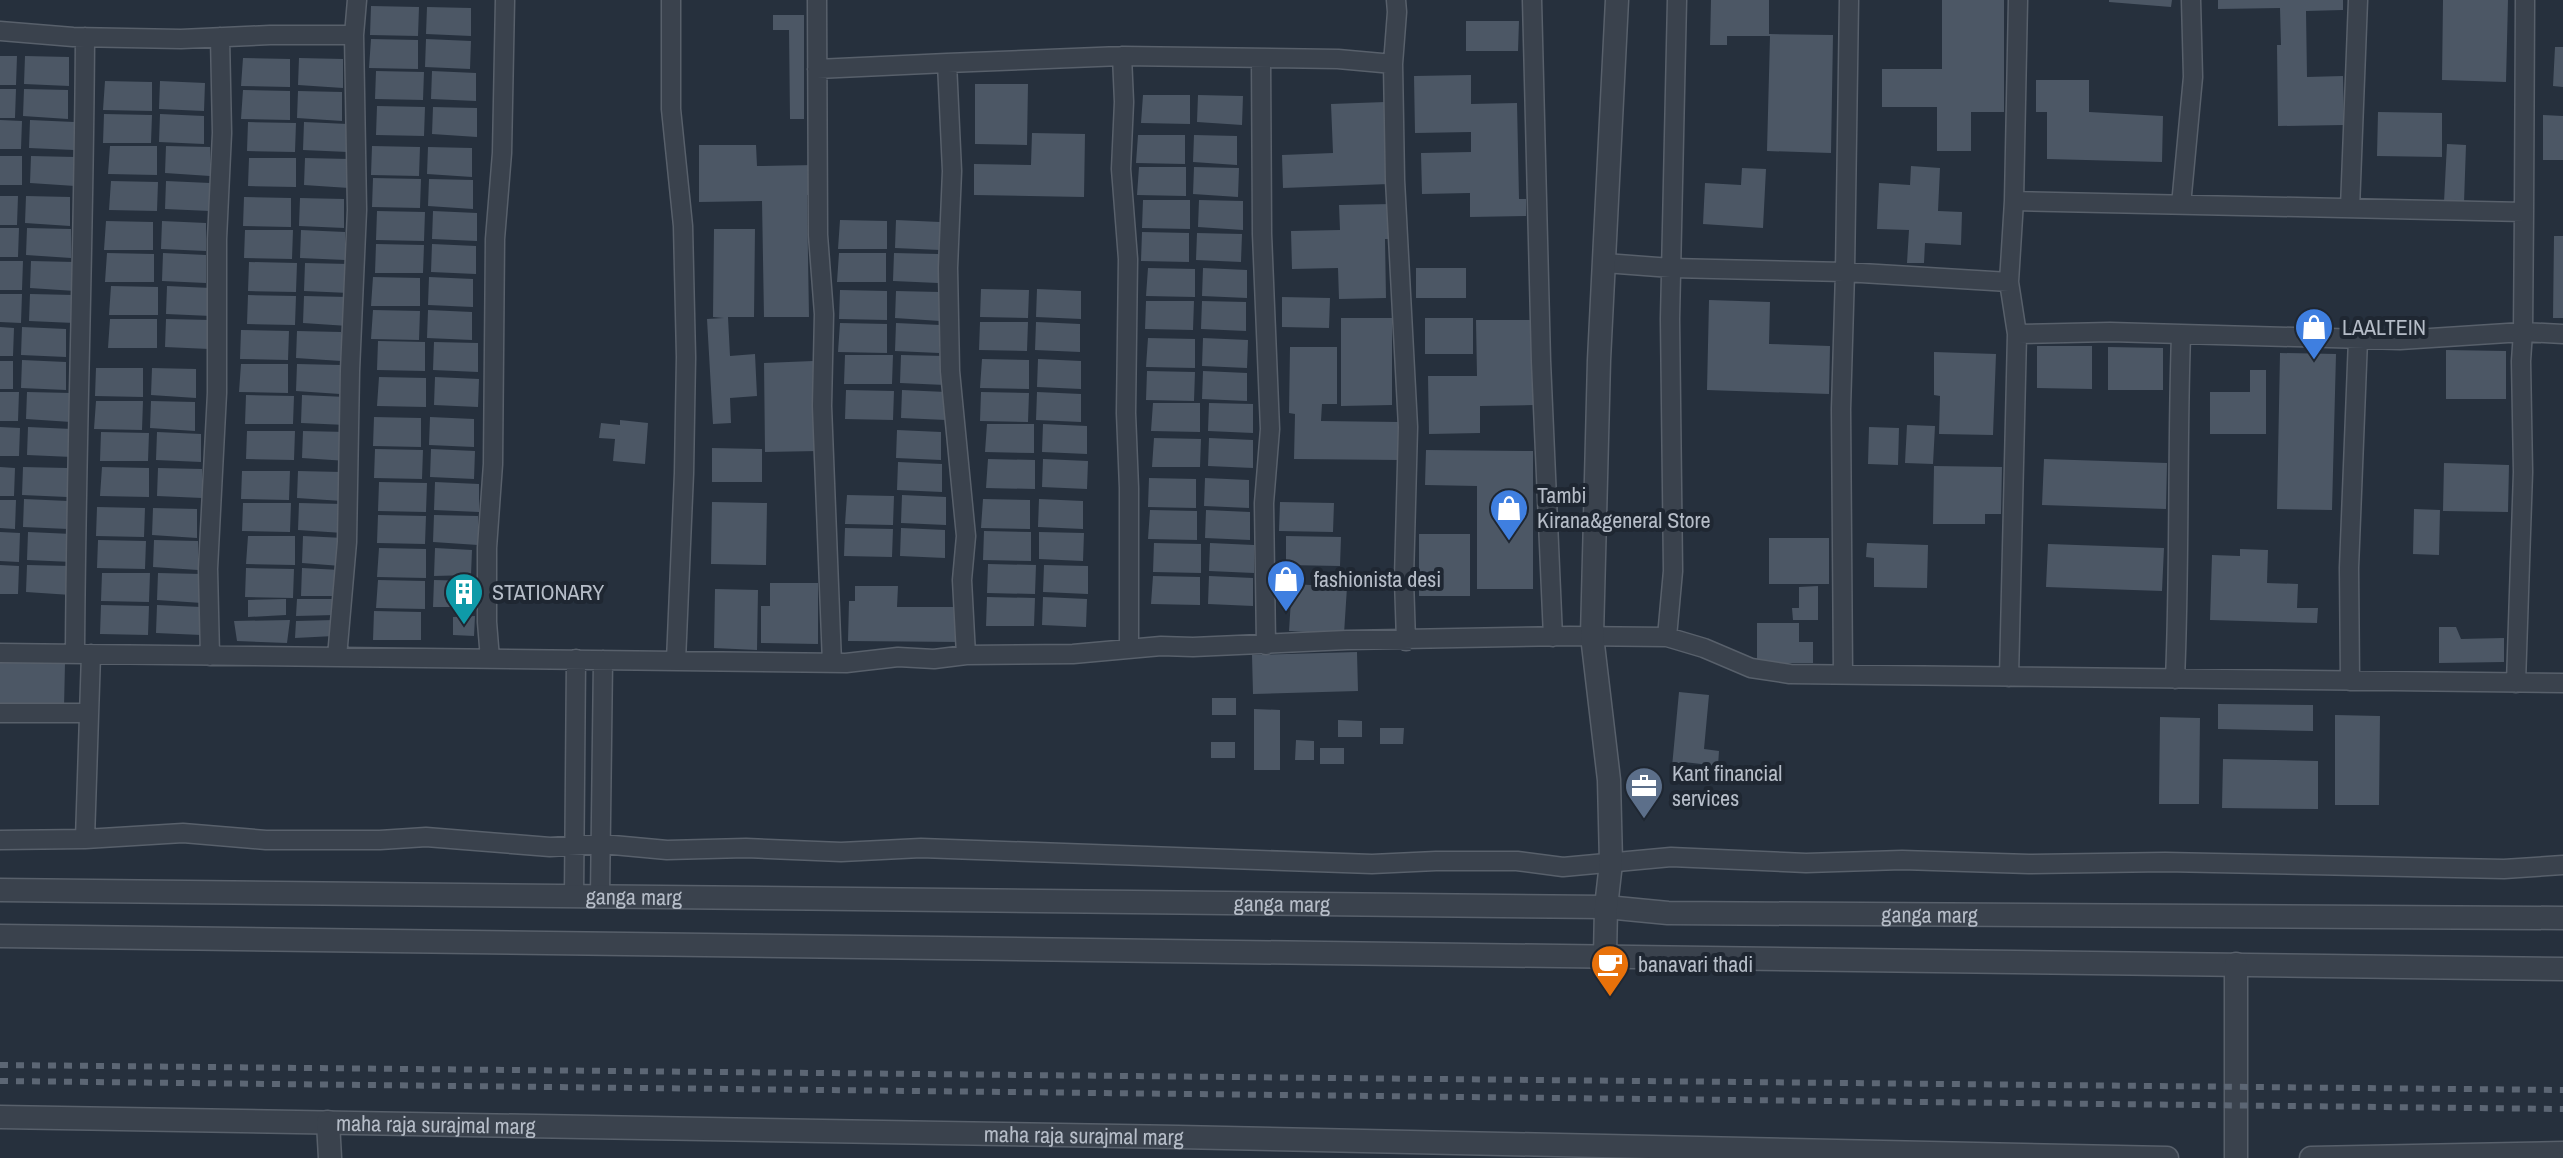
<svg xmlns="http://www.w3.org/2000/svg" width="2563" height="1158" font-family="'Archivo Narrow',sans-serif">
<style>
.building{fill:#4c5765}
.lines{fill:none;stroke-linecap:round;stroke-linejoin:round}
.minor-casing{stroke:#58606b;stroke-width:21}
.tertiary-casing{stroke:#58606b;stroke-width:25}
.minor{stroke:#3a424d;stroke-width:18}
.tertiary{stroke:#3a424d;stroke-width:22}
.rail{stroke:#5c6674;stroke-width:6;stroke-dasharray:8 8;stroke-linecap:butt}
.labels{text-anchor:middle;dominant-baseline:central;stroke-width:8;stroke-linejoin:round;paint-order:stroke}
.poi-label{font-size:22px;fill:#b6bdc8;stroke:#1f2732;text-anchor:start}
.street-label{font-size:22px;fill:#b6bdc8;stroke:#1f2732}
</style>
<rect width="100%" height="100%" fill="#26303d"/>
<path class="building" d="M1711 0H1769V34L1833 35 1831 153 1767 151 1770 36H1727V45H1710Z
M1942 0H2004V112H1971V151H1937V107H1882V69H1942Z
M2109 0H2172L2171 7 2109 2Z
M2218 0H2343V10L2306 11 2307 77 2343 76 2344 125 2278 126 2277 45H2281L2280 8 2218 9Z
M2443 0H2508L2506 82 2442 80Z
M371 6 419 7 418 36 370 35Z
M427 7 471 8V36L426 34Z
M773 15H804V119H790L789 30H773Z
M1466 21H1519L1518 51H1466Z
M371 39 418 40V69L369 68Z
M426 39 471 41 470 69 425 67Z
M2555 47H2563V87L2553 86Z
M0 56H17L16 85H0Z
M25 56 69 57V86L24 84Z
M243 58 290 59V87L241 86Z
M299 58 343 59V88L298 85Z
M376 71 424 72 423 100 375 99Z
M432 71 476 73V101L431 99Z
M1471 75V104L1517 103 1519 199H1526V216L1470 217V193L1422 194 1421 153 1471 152V132L1415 133 1414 76Z
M2036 80H2089V112L2163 116 2162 162 2047 159V112H2036Z
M105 81 152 82V111L103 110Z
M160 81 205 83 204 111 159 109Z
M975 84H1028L1027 145 975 144Z
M0 89H16L15 118H0Z
M24 89 68 90V119L23 116Z
M243 90 290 91V120L241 119Z
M298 91 342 92V121L297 118Z
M1143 95H1190V124L1141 123Z
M1198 95 1243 96 1242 125 1197 122Z
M1385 102 1389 184 1283 188 1282 155 1333 153 1331 104Z
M377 106 425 107 424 136 376 135Z
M433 107 477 108V137L432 134Z
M2378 112 2442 113V157L2377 156Z
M104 114 152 115 151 143H103Z
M160 114 204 116V144L159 142Z
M2543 115 2563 116V160H2543Z
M0 120 22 121 21 149H0Z
M30 120 74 122V150L29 148Z
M248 122 296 123 295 152 247 151Z
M304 122 348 124V152L303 150Z
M1032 133 1085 134 1084 197 974 195V164L1031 165Z
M1138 135H1185V164L1136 163Z
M1194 135 1237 136V165L1193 162Z
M2447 144 2466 145 2464 203 2444 202Z
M699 145H756L757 166 814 165V195H807L809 317H764L762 201 699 202Z
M110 146H157V175L108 174Z
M166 146 210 147V176L165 173Z
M372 146 420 147 419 176 371 175Z
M428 147 472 148V177L427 174Z
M0 156H22V185H0Z
M31 156 75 157V186L30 183Z
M249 158H296V187L248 186Z
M305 158 349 159V188L304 185Z
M1911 166 1940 168 1938 211 1962 212 1961 245 1925 243 1924 263H1907L1909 230 1877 229 1879 183 1910 185Z
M1139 167H1186V196L1137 195Z
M1194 167 1239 168 1238 197 1193 194Z
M1742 168 1766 169 1763 228 1703 224 1705 183 1741 185Z
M373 178 421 179 420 208 372 207Z
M429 179 473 180V209L428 206Z
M111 181 158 182 157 211 109 210Z
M166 181 210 183V211L165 209Z
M0 196H18L17 225H0Z
M26 196 70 197V226L25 223Z
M244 197 291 198V227L243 226Z
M300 198 344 199V228L299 226Z
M1143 200H1190V229L1142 228Z
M1199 200 1243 201V230L1198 227Z
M1392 204 1393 239H1385L1386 298 1339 299 1338 268 1292 269 1291 231 1340 230 1339 205Z
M377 211 425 212 424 241 376 240Z
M433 211 477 213V241L432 239Z
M840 220 887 221V249H838Z
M896 220 940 222V250L895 248Z
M106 221 153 222V250H104Z
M162 221 206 223V251L161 249Z
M0 228H19L18 257H0Z
M27 228 71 229V258L26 255Z
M714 229H755L754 317H728L730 356 755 354 757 396 730 398 731 423 713 424 707 319 724 318 713 317Z
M245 230H293L292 259 244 258Z
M301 230 345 232V260L300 258Z
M1142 232 1189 233V262L1141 261Z
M1197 233 1242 234 1241 262 1196 260Z
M2554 236H2563V318H2553Z
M376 244 424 245 423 273H375Z
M432 244 476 246V274L431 272Z
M107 253 154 254V282H105Z
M163 253 206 255V283L162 281Z
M839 253H886V282H837Z
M894 253 938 254V283L893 281Z
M0 261H23L22 290H0Z
M31 261 75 262V291L30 288Z
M249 262 297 263 296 292 248 291Z
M305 263 349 264V293L304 291Z
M1148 268 1195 269V297L1146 296Z
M1203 268 1247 270V298L1202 296Z
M1416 268H1466V298H1416Z
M373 277 420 278V306H371Z
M429 277 473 279V307L428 305Z
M111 286 158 287V315H109Z
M167 286 211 288V316L166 314Z
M981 289 1029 290 1028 318 980 317Z
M1037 289 1081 291V319L1036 317Z
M840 290 887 291V320L839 319Z
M896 291 940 292V321L895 318Z
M0 294H22L21 323 0 322Z
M30 294 74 295V323L29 321Z
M248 295 296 296 295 325 247 324Z
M304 296 348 297V326L303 323Z
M1282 297 1330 298 1329 328 1282 327Z
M1709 300 1770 302 1769 344 1830 346 1829 394 1707 390Z
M1146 301H1194L1193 330 1145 329Z
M1202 301 1246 302V331L1201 329Z
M373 310 420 311 419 340 371 339Z
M428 310 472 312V340L427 338Z
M1341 318H1392V405L1341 406Z
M1425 318H1473V354H1425Z
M110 319H157V348H108Z
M166 319 210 320 209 349 165 347Z
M1476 320H1534V405L1480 406V433L1429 434 1428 376H1477Z
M980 322H1028L1027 351 979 350Z
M1036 322 1080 324V352L1035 350Z
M840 323 887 324V353L838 352Z
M896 323 940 325 939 353 895 351Z
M0 327 14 328 13 356H0Z
M22 327 66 329V357L21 355Z
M241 330 289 331 288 360 240 359Z
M297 331 341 332V361L296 358Z
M1148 338 1195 339V368L1146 367Z
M1203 338 1248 340 1247 368 1202 366Z
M378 341 425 342V371L377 370Z
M434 342 478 343V372L433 370Z
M2037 346H2092V389L2037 388Z
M1290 347H1337V404H1322L1321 421 1400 422 1399 460 1294 459 1295 414 1289 413Z
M2108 347 2163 348V390H2108Z
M2446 350 2506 351V399H2446Z
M1934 352 1996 354 1993 435 1939 434 1940 396 1934 395Z
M2280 353 2336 354 2332 510 2277 509Z
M845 355H893L892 384H844Z
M901 355 945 356V385L900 383Z
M982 359 1029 360V389L980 388Z
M1038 359 1081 361V389L1037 387Z
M22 360 66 362V390L21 388Z
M0 361H13V389H0Z
M813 361 815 433 818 451 765 452 764 363Z
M241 364H288V393L239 392Z
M297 364 341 365 340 394 296 391Z
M96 368H143V397L95 396Z
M152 368 196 369V398L151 395Z
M2250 370H2266V434H2210V392H2250Z
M1147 371 1195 372 1194 401 1146 400Z
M1203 371 1247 373V401L1202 399Z
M379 377 426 378V407L377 406Z
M435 377 479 379 478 407 434 405Z
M846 390 894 391 893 420 845 419Z
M902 390 946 392V420L901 418Z
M0 392H19L18 421H0Z
M27 392 71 393V422L26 419Z
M981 392 1029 393 1028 422 980 421Z
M1037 392 1081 394V422L1036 420Z
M246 395 294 396 293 424H245Z
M302 395 346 397V425L301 423Z
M96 401H143L142 430 94 429Z
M151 401 195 402V431L150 428Z
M1153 403H1200V432L1151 431Z
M1209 403 1253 404V433L1208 431Z
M374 417 421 418V447L373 446Z
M430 417 474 419V447L429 445Z
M620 420 648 423 645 464 613 461 615 439 599 438 601 423 620 425Z
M987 424H1034V453L985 452Z
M1043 424 1087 426V454L1042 452Z
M1907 425 1935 426 1933 464 1905 463Z
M0 427 20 428 19 456H0Z
M28 427 72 429V457L27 455Z
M1869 427 1899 428 1898 465 1868 464Z
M897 430 941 432V460L896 458Z
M247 431H295L294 460 246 459Z
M303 431 347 432V461L302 458Z
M101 432 149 433 148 461H100Z
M157 432 201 434V462L156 460Z
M1154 438 1201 439 1200 467H1152Z
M1209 438 1253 440V468L1208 466Z
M712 448 762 449V482H712Z
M375 449 423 450 422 479 374 478Z
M431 449 475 451 474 479 430 477Z
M1426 450 1533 451V589H1477V486L1425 485Z
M988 459 1035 460V489L986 488Z
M1043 459 1088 461 1087 489 1042 487Z
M2044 459 2167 463 2166 509 2042 505Z
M898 462 942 464V492L897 490Z
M2444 463 2509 465 2508 512 2443 511Z
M1934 466 2002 467 2001 514H1985V524H1933Z
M0 467 15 468 14 496H0Z
M23 467 67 468V497L22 495Z
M102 467 149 468V497L100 496Z
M158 468 202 469V498L157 496Z
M242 471H290L289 500 241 499Z
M298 471 342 472V501L297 498Z
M1149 478 1196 479V508L1148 507Z
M1205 478 1249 480V508L1204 506Z
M379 482 427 483 426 512 378 511Z
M435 482 479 484V512L434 510Z
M847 495 894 496 893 525 845 524Z
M902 495 946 497V525L901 523Z
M24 499 68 501V529L23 527Z
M983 499 1030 500V529L981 528Z
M1039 499 1083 501V529L1038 527Z
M0 500H16L15 529 0 528Z
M712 502 767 503 766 565 711 564Z
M1280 502 1334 503 1333 532 1279 531Z
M243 503H291L290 532 242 531Z
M299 503 343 504V533L298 530Z
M97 507 145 508 144 537 96 536Z
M153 508 197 509V538L152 535Z
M2414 509 2440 510 2439 555 2413 554Z
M1150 510 1197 511V540L1148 539Z
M1206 510 1250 512V540L1205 538Z
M378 515 426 516 425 544 377 543Z
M434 515 478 516V545L433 542Z
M845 528 893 529 892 557 844 556Z
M901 528 945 530V558L900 556Z
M984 531 1031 532V561L983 560Z
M0 532 20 533 19 562 0 561Z
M28 532 72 534V562L27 560Z
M1039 532 1084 533 1083 561 1039 559Z
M1419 534H1470V596H1419Z
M248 536H295V565L246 564Z
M303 536 344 538 341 566 302 563Z
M1286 536 1341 537 1340 566 1286 565Z
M1769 538H1829V584H1769Z
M98 540 146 541 145 569 97 568Z
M154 540 198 541V570L153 567Z
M1154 543 1201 544V573L1153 572Z
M1210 543 1254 545V573L1209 571Z
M1867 543 1928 545 1927 588 1874 587V558L1866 557Z
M2048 544 2164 548 2162 591 2046 587Z
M379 548 426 549V578L377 577Z
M435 548 472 550 471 575 434 576Z
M2240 549 2268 550 2267 583 2298 584 2297 608H2318L2317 623 2210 620 2212 555 2240 556Z
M988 564 1036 565 1035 594 987 593Z
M0 565 19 566 18 594H0Z
M27 565 71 566V595L26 592Z
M1044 565 1088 566V594L1043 592Z
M246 568 294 569 293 598 245 597Z
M302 568 340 570 339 596H301Z
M102 573H150L149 602 101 601Z
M158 573 202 574V603L157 600Z
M1153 576 1200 577V605L1151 604Z
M1209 576 1253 578V606L1208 604Z
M378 580 425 581V609L376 608Z
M434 580 471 581 470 607H433Z
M770 583H818V644L761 643V606H770Z
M1292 584 1347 587 1344 634 1289 631Z
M855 586H898L897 607H961V642L848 641 849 601H855Z
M1818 586V620H1793L1792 608H1799V587Z
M715 589 758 590 757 650 714 648Z
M987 597 1035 598 1034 626H986Z
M1043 597 1087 599 1086 627 1042 625Z
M286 599V615L248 617V600Z
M297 599H334L335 615 296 616Z
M101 605 149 606 148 635 100 634Z
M157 605 201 607V635L156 633Z
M374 611 421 612V640H373Z
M475 616 474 636 453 635V617Z
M290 620 287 643 237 641 234 621Z
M334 620V636L295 638 296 621Z
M1757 623H1799V642H1813V663H1757Z
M2439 627H2456L2461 639 2504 638V662L2439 663Z
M1357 652 1358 691 1253 694 1252 655Z
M0 662 65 663 64 708 0 707Z
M1679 692 1709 695 1704 749 1719 751 1718 766 1684 762 1683 769 1672 767Z
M1212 698H1236V715H1212Z
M2218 704 2313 705V731L2218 729Z
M1254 709 1280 710V770H1254Z
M2335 715 2380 716 2379 805H2335Z
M2160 717 2200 718 2199 804H2159Z
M1338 720 1362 721V737H1338Z
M1380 728H1404L1403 744H1380Z
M1296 740 1314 741V760H1295Z
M1211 742H1235V758H1211Z
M1320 748H1344V764H1320Z
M2223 759 2318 761V809L2222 808Z"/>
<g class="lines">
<g class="minor-casing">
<path id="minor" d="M671 0V109L683 226 686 357 684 473 676 661
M817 0 818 235 824 314 822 406 832 663
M1396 0 1397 12 1393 64 1395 180 1408 427 1404 579 1406 641
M1532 0 1541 361 1553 637
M0 31 73 37 181 39 270 35H354L357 0
M1261 58 1262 234 1270 429 1264 503 1266 645
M947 63 1122 56
M817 69 947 63 952 171 948 268 950 371 966 536 962 580 966 655
M2014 201 2018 0
M2181 205 2193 77 2191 0
M2350 208 2358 0
M2524 212 2525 0
M1605 263 1671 268 1845 272 2009 282 2014 201 2524 212 2523 332 2400 340 2110 332 2017 334 2009 282
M1667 637 1673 571 1670 319 1677 0
M1129 649V488L1126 413 1128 259 1121 169 1124 102 1122 56 1338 59 1393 64
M0 653 846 663 898 657 934 659 966 655 1073 654 1161 646 1193 647 1347 640 1570 636 1667 637 1704 648 1751 668 1790 674 2563 683
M75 654C76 448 84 242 85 37
M210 656 208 569 217 393V239L222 133 220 37
M337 657 347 542 350 371 357 210 354 35
M490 659 487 622V548L493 464 495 239 502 153 505 0
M1843 675 1841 409 1845 272 1849 0
M2009 677 2017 334
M2175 679C2180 564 2177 449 2181 335
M2350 681 2349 568 2358 339
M2516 683 2523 472 2521 361 2523 332 2563 334
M0 713H89
M85 839 91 654
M0 840 85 839 183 833 266 840H380L426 837 550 847 602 844 667 850 746 848 841 852 921 848 1372 864 1436 861H1517L1563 867 1671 857 1806 863 1902 860 2029 864 2165 862 2504 869 2563 865
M574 896 576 659
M600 897 603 660"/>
</g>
<g class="tertiary-casing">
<g id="tertiary">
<path id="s1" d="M0 890 1606 907 1668 913 2563 918"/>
<path d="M0 936 2563 969"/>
<path d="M1605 956 1606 907 1611 863 1609 780 1592 636 1599 360 1617 0"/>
<path id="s2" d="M0 1117 1178 1137 2167 1158"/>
<path d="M328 1122 330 1158"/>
<path d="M2236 1158V964"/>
<path d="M2311 1158 2563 1153"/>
</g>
</g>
<use href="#minor" class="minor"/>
<use href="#tertiary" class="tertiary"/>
<path class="rail" d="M0 1065 2563 1090
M0 1081 2563 1109"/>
</g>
<defs>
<g id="shop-pin" transform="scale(2)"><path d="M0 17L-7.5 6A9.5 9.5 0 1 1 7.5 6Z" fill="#3f7fe0" stroke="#1f2732"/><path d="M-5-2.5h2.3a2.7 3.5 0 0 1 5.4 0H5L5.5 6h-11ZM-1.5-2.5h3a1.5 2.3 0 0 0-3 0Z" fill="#fff"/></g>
<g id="building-pin" transform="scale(2)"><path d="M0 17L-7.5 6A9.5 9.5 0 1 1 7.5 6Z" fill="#0f9aa8" stroke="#1f2732"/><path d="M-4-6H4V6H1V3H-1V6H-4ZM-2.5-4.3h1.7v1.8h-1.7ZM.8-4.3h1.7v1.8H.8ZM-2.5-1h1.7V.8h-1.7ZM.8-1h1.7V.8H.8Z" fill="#fff"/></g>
<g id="office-pin" transform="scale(2)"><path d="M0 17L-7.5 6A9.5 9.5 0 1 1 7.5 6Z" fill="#5c6f8a" stroke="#1f2732"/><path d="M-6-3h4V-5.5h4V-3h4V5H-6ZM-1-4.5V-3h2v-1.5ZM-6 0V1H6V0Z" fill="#fff"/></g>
<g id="cafe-pin" transform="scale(2)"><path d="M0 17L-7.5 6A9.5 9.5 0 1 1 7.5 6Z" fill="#e8710a" stroke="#1f2732"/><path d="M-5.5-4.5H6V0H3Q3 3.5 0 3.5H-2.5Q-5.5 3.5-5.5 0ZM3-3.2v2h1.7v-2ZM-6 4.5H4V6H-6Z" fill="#fff"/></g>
</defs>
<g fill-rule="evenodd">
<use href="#shop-pin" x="2314" y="327"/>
<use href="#shop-pin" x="1509" y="508"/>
<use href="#shop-pin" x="1286" y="579"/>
<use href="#building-pin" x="464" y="592"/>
<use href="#office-pin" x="1644" y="786"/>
<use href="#cafe-pin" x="1610" y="964"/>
</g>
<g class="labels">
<g class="poi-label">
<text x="2342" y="327">LAALTEIN</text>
<text x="1537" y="495">Tambi<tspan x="1537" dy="25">Kirana&amp;general Store</tspan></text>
<text x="1314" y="579">fashionista desi</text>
<text x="492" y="592">STATIONARY</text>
<text x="1672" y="773">Kant financial<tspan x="1672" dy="25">services</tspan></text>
<text x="1638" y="964">banavari thadi</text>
</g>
<g class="street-label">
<text stroke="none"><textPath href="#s1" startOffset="634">ganga marg</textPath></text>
<text stroke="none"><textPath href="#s1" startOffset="1282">ganga marg</textPath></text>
<text stroke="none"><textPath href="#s1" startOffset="1930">ganga marg</textPath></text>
<text stroke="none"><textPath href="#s2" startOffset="436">maha raja surajmal marg</textPath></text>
<text stroke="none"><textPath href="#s2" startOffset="1084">maha raja surajmal marg</textPath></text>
</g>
</g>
</svg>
